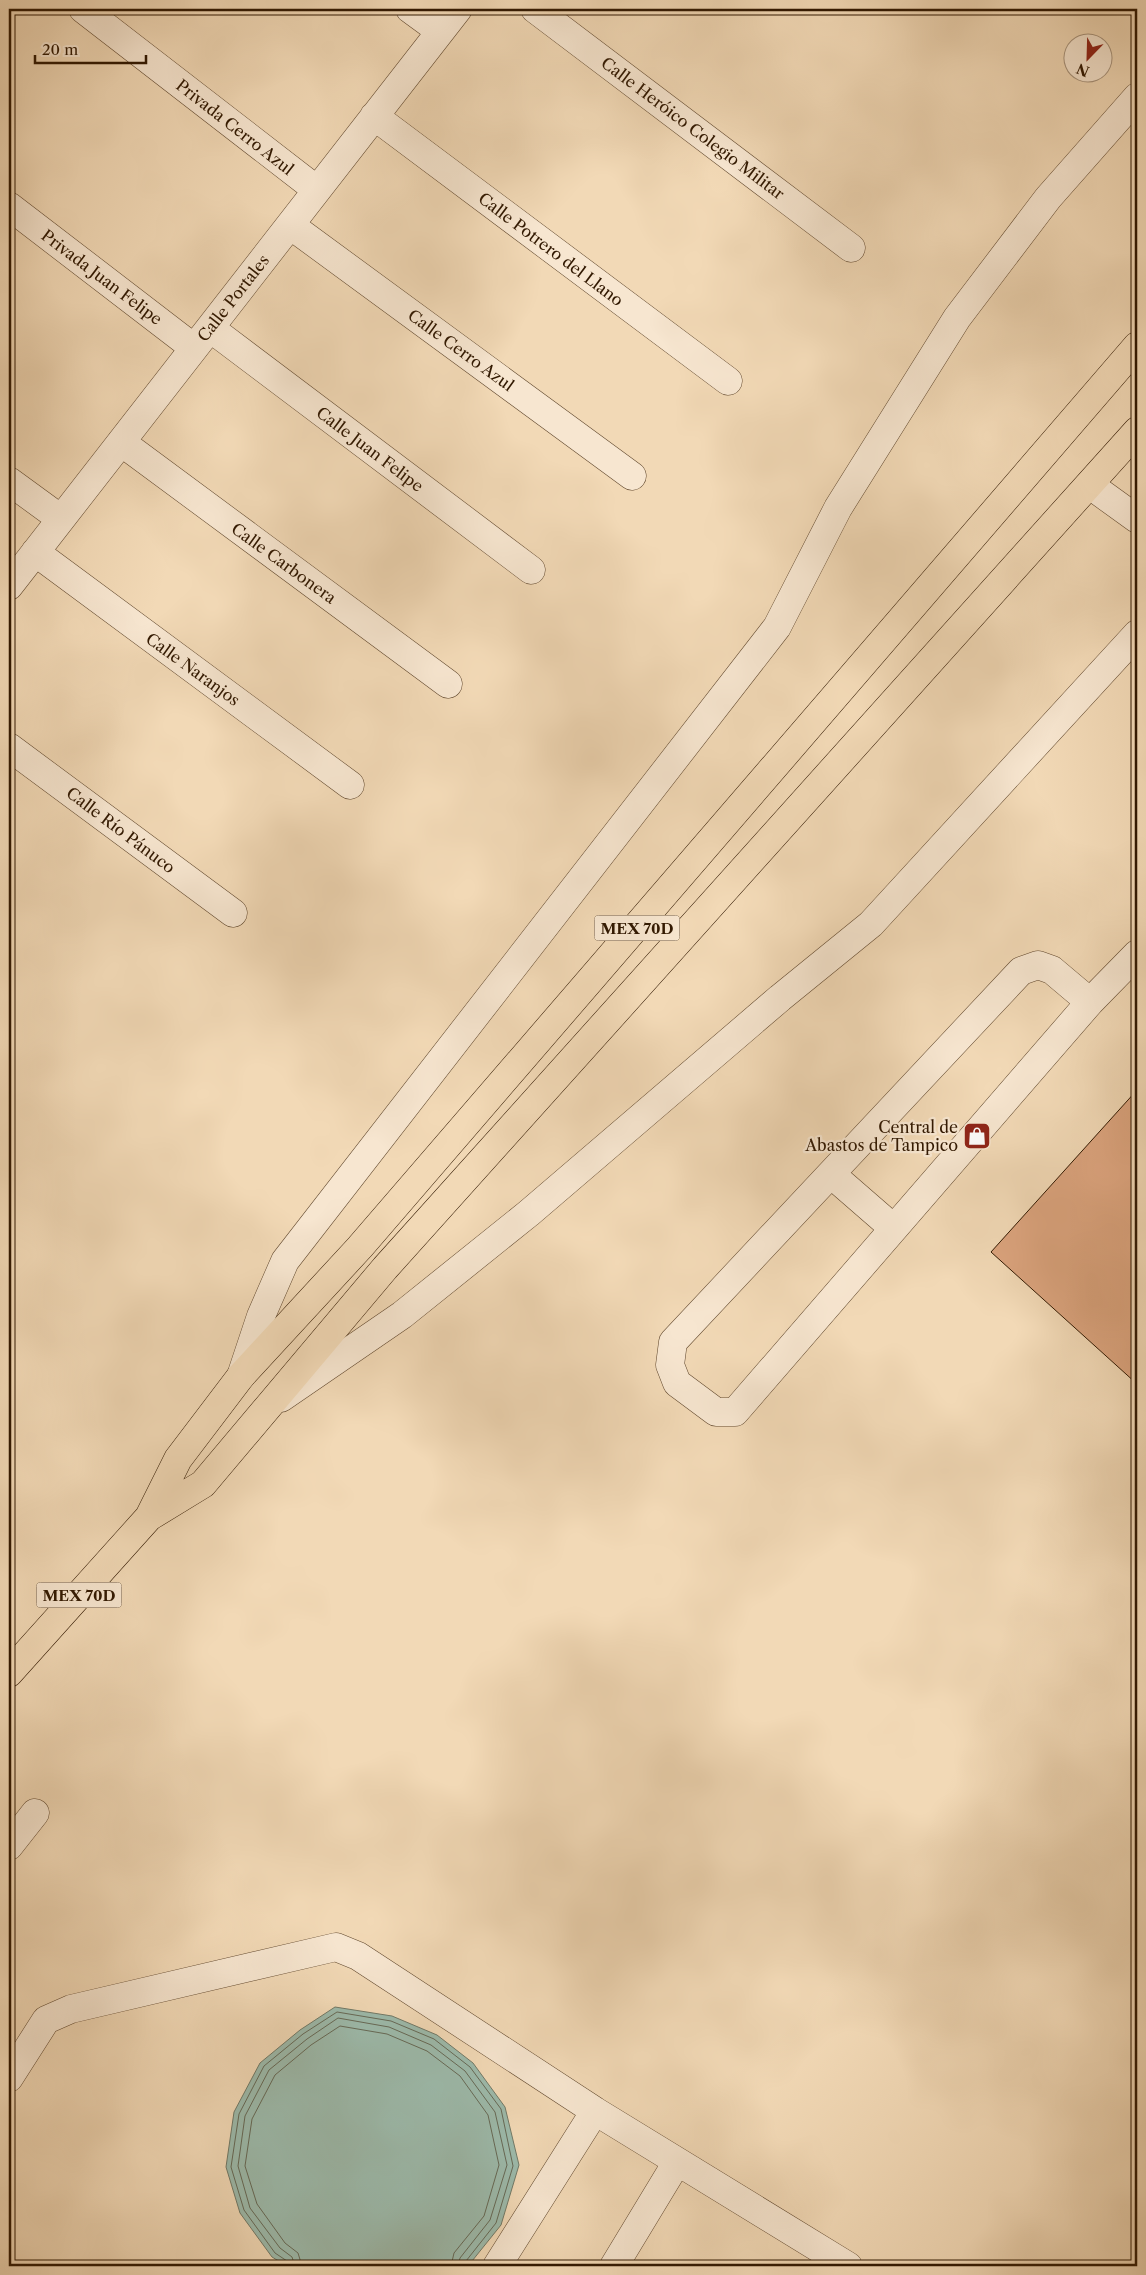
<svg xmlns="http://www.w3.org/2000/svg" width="1146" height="2275" font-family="'Libre Caslon Text',serif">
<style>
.water{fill:#9cbaab;stroke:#717967}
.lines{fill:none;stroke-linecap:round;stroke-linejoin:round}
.shore{stroke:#666956;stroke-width:1}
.building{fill:#dca47e;stroke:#311801}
.minor-casing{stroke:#61482e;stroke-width:29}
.highway-casing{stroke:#311801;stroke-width:29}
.minor{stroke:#f7e6d0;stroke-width:28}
.highway{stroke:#f2d9b6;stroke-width:28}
.labels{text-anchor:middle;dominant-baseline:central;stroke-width:4.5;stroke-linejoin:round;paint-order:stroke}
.shield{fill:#f7e6d0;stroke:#6c563f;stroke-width:1}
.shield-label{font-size:15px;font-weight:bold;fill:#311801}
.street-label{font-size:16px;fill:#311801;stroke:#f7e6d0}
.poi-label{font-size:16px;fill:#311801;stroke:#f7e6d0;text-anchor:end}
</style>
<rect width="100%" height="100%" fill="#f2d9b6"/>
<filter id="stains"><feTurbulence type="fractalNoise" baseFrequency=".004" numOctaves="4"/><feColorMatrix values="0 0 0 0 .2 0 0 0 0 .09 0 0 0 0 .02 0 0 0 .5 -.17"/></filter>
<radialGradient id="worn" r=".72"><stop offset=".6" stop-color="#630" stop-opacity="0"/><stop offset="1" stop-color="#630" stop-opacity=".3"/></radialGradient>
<path class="water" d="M335 2007 392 2016 437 2035 473 2063 505 2107 519 2165 501 2225 468 2266H287L272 2257 240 2213 226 2167 234 2112 260 2063 300 2030Z"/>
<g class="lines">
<path class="shore" d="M288 2266 287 2261 275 2253 244 2210 231 2167 239 2114 264 2066 303 2034 337 2012 391 2021 434 2039 470 2067 501 2109 513 2166 496 2223 466 2261 464 2266
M295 2266 292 2257 280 2248 250 2208 238 2166 245 2116 269 2070 307 2039 338 2018 389 2027 431 2045 465 2071 495 2112 507 2165 490 2220 460 2258 458 2266
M302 2266 298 2253 285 2243 257 2204 245 2166 252 2119 275 2075 311 2045 340 2026 387 2034 427 2051 460 2076 488 2115 499 2165 484 2216 454 2253 451 2266"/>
</g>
<path class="building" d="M1137 1090V1384L991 1252Z"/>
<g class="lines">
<g class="minor-casing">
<path id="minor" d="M83 9 317 190
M410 9 440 31
M535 9 851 248
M374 116 728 381
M9 206 194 348
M290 225 632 476
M210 328 531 570
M121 442 448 684
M9 481 61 519
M1090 485 1137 519
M35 552 350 785
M9 586 458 9
M9 747 233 913
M1090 1002 1052 970 1038 965 1021 971 673 1342 670 1365 677 1383 716 1412H735L1090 1002 1137 954
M831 1174 892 1227
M241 1376 261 1316 285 1261 777 627 838 508 957 318 1048 198 1137 97
M281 1398 402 1315 529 1213 780 998 871 924 1137 634
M9 1846 35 1813
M9 2078 46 2020 71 2009 336 1947 358 1956 595 2111 848 2266
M497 2266 595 2111
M614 2266 677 2162"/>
</g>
<g class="highway-casing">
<path id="highway" d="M149 1517 203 1484 385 1268 1137 431
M9 1673 149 1517 178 1459 241 1376 360 1247 1137 346"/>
</g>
<use href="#minor" class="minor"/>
<use href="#highway" class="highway"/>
</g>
<defs>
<g id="shop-square" transform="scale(1.4375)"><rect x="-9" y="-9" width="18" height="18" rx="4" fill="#8f2418" stroke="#f7e6d0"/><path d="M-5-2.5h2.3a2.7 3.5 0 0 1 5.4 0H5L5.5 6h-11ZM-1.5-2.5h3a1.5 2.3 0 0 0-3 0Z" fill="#fff"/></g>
</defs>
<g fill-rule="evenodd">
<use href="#shop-square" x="977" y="1136"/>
</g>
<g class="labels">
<g class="shield">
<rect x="594.5" y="915.5" width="85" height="25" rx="4"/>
<rect x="36.5" y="1582.5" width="85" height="25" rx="4"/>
</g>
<g class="shield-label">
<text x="637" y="928">MEX 70D</text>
<text x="79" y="1595">MEX 70D</text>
</g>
<g class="street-label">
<text transform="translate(235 127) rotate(38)">Privada Cerro Azul</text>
<text transform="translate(693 128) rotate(37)">Calle Heróico Colegio Militar</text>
<text transform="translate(551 249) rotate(37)">Calle Potrero del Llano</text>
<text transform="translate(102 277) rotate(37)">Privada Juan Felipe</text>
<text transform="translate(233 298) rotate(-52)">Calle Portales</text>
<text transform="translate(461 350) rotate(36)">Calle Cerro Azul</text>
<text transform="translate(370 449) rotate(37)">Calle Juan Felipe</text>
<text transform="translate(284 563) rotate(36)">Calle Carbonera</text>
<text transform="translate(193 669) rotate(36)">Calle Naranjos</text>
<text transform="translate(121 830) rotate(37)">Calle Río Pánuco</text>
</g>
<g class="poi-label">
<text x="958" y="1127">Central de<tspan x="958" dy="18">Abastos de Tampico</tspan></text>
</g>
</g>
<rect width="1146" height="2275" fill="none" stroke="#f2d9b6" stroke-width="30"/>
<rect x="10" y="10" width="1126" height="2255" fill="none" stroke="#311801" stroke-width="2.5"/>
<rect x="15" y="15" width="1116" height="2245" fill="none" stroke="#311801"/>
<g transform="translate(1088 58) rotate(203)"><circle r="24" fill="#f7e6d0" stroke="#a8947d"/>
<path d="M0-4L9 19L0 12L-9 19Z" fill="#8f2418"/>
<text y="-8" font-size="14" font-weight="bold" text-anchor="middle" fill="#311801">N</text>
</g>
<path d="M35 55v8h111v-8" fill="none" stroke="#311801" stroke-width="2.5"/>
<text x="42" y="55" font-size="15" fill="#311801" stroke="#f7e6d0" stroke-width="4" paint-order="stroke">20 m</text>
<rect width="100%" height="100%" filter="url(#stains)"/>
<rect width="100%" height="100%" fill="url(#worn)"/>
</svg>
